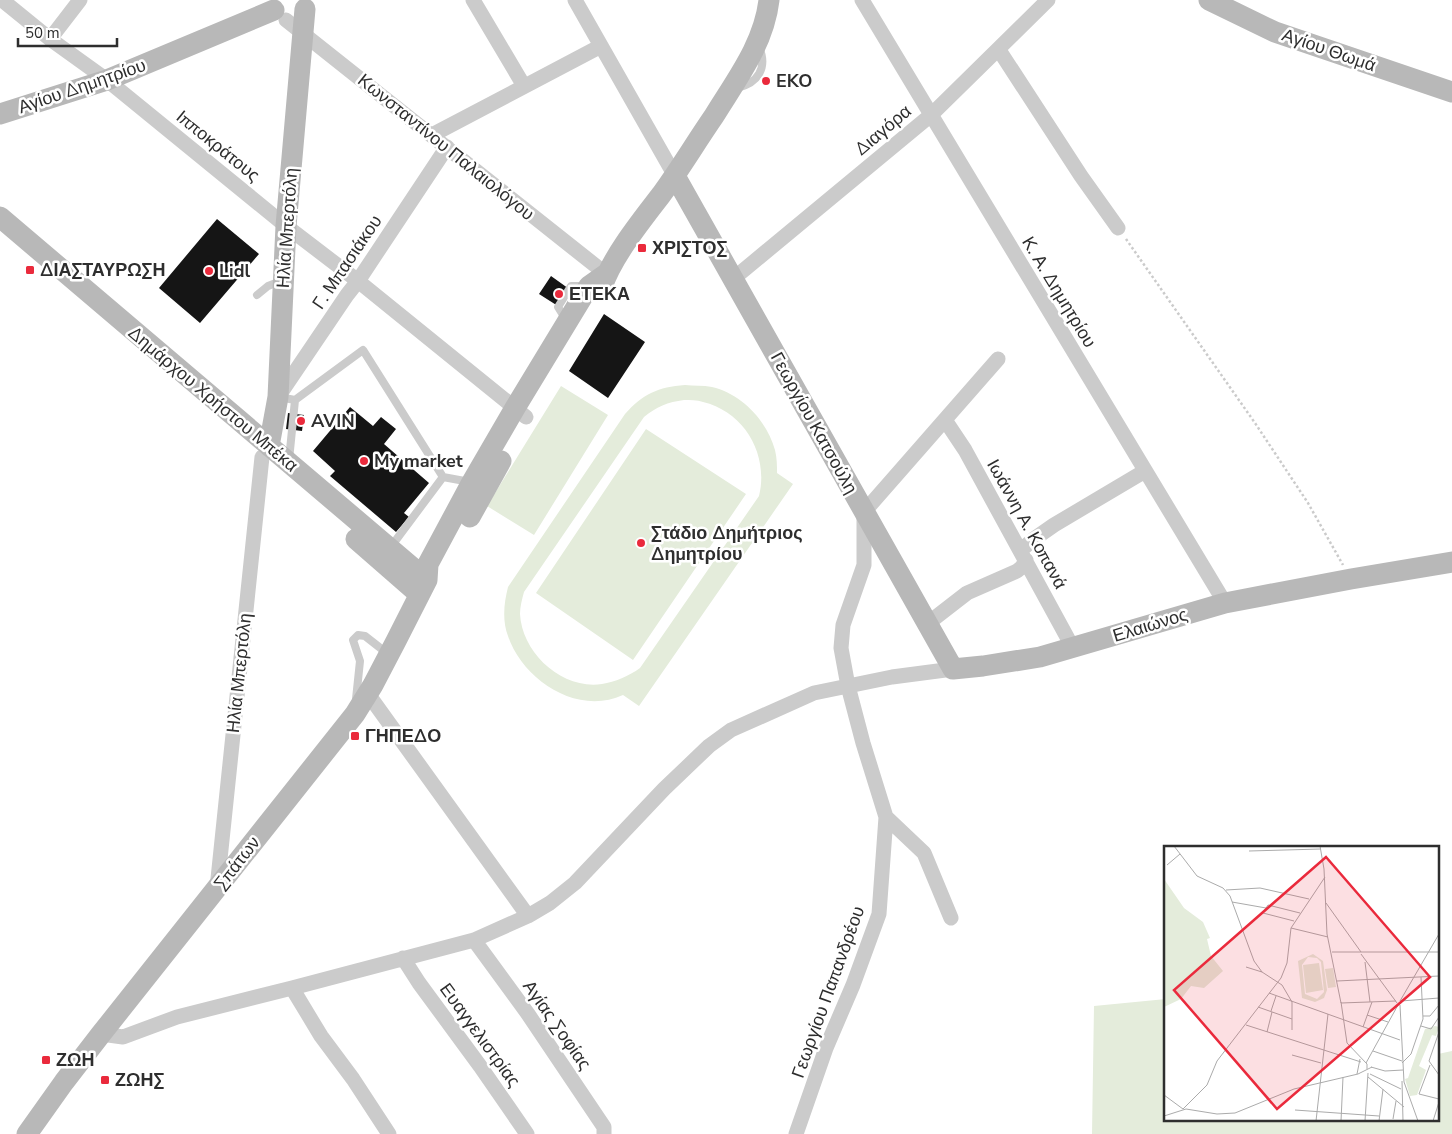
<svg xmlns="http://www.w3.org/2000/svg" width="1452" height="1134" font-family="'Nunito Sans',sans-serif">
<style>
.green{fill:#e4ecdb;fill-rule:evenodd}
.building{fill:#151515}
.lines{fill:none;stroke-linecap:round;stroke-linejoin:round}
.path{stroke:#cbcbcb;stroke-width:2.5;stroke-dasharray:2.5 2.5;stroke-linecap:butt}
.lane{stroke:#cbcbcb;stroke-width:8}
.street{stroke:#cbcbcb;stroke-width:15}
.secondary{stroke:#b8b8b8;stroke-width:21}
.poi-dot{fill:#ea2a3c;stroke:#fff;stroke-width:2}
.labels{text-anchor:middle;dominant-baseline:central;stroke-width:5;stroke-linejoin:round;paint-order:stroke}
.street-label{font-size:18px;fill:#2e2e2e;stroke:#fff}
.poi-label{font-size:18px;font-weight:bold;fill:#2e2e2e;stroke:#fff;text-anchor:start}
.inset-road{fill:none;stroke:#ababab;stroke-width:1}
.view{fill:#ea2a3c;fill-opacity:0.15;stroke:#ea2a3c;stroke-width:2.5}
.inset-edge{fill:none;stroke:#2e2e2e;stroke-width:2.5}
</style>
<rect width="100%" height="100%" fill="#fff"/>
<path class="green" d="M685 385C694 386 703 385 712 387 742 394 767 421 775 450 777 458 777 466 777 473L793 484 639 706 623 695C577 716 523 680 508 636 502 620 504 603 508 587L625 414C643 394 658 387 685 385ZM684 400C690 400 697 400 703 402 745 412 769 455 759 496L640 668C629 676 615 682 602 684 562 690 522 653 520 614 520 607 522 599 524 592L644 417C656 407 668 402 684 400Z
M561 386 608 415 534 535 487 506Z
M646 429 746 494 633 660 536 593Z
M1166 999V1120H1438V1054L1452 1051V1134H1092L1094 1006Z"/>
<path class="building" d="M217 219 259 254 200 323 159 288Z
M551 276 572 291 561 308 539 294Z
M604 314 645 342 608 398 569 371Z
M350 407 373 426 381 417 396 429 384 444 429 483 404 513 409 517 396 532 330 476 335 471 313 451Z
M288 413 304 415 302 431 286 429Z"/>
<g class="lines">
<path class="path" d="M1126 239 1255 423 1308 503 1343 565"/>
<path class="lane" d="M737 88C758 83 768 68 759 47
M257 295 268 286 281 281
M566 320 558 307 571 286H587
M279 397 295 400 363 350 443 477 470 482
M289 460 295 400
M390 548 443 477
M356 699 360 661 353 640 358 635 365 636 388 654"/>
<path class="street" d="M2 0 50 39 107 80 286 226 358 281 526 417
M473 0 524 86
M575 0 675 176
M862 0 1225 603
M286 20 606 274
M50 39 80 0
M999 50 1081 176 1118 228
M432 135 601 46
M733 279 931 115 1048 0
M278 397 347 295 358 281 447 147
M945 420 965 450 1073 648
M1021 550 1034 539 1054 525 1145 471
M927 624 967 593 1017 571 1022 567 1026 560
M368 694 528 916
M886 817 924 853 951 918
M217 888 262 457
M474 940 528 1014 604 1127V1134
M403 958 419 983 480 1066 527 1134
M292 988 321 1036 353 1079 389 1134
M101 1034 123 1037 177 1017 292 988 474 940 528 916 550 903 575 883 664 789 709 746 731 730 814 693 892 677 953 669
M796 1134 826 1048 853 985 879 914 886 817 863 743 848 686 841 648 843 625 864 565V512L998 359"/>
<path class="secondary" d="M1209 0 1275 32 1452 92
M0 114 107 80 274 10
M675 176 953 669 983 666 1040 657 1225 603 1351 579 1452 562
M0 217 427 580
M602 287C612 257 641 221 661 195 680 169 696 142 714 116 736 80 764 44 769 0
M269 446 278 397 286 226 305 9
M470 517 501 461
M356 539 419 594
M27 1134 64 1082 101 1034 355 714 373 685 396 641 427 580 428 564 472 482 515 408 589 286 606 274"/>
</g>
<g class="poi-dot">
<circle cx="766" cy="81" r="5"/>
<rect x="637" y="243" width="10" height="10" rx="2.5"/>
<rect x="25" y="265" width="10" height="10" rx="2.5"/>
<circle cx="209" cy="271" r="5"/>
<circle cx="559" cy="294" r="5"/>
<circle cx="301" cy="421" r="5"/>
<circle cx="364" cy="461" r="5"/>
<circle cx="641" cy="543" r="5"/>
<rect x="350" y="731" width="10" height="10" rx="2.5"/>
<rect x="41" y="1055" width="10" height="10" rx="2.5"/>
<rect x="100" y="1075" width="10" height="10" rx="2.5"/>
</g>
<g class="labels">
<g class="street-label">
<text transform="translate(1329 50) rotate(19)">Αγίου Θωμά</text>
<text transform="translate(82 86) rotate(-19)">Αγίου Δημητρίου</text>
<text transform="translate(883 130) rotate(-40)">Διαγόρα</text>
<text transform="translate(218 146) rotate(39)">Ιπποκράτους</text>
<text transform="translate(446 147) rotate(39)">Κωνσταντίνου Παλαιολόγου</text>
<text transform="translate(287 228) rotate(-86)">Ηλία Μπερτόλη</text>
<text transform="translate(347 262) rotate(-56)">Γ. Μπασιάκου</text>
<text transform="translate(1059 292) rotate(59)">Κ. Α. Δημητρίου</text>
<text transform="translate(213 399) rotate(40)">Δημάρχου Χρήστου Μπέκα</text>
<text transform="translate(814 423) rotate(61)">Γεωργίου Κατσούλη</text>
<text transform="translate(1027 524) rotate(61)">Ιωάννη Α. Κοπανά</text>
<text transform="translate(1150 625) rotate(-17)">Ελαιώνος</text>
<text transform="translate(239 673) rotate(-84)">Ηλία Μπερτόλη</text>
<text transform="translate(237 863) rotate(-52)">Σπάτων</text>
<text transform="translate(828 992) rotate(-70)">Γεωργίου Παπανδρέου</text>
<text transform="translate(557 1025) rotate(55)">Αγίας Σοφίας</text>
<text transform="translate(480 1035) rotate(54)">Ευαγγελιστρίας</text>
</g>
<g class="poi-label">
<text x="776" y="81">EKO</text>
<text x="652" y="248">ΧΡΙΣΤΟΣ</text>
<text x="40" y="270">ΔΙΑΣΤΑΥΡΩΣΗ</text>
<text x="219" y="271">Lidl</text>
<text x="569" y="294">ΕΤΕΚΑ</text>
<text x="311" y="421">AVIN</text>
<text x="374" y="461">My market</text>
<text x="651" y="533">Στάδιο Δημήτριος<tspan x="651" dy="21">Δημητρίου</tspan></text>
<text x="365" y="736">ΓΗΠΕΔΟ</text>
<text x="56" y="1060">ΖΩΗ</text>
<text x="115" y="1080">ΖΩΗΣ</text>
</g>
</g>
<g transform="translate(1164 846)">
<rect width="275" height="275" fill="#fff"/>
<path d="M0 33 20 62 39 76 46 92 43 93 47 110 59 125 40 142 27 140 17 153 0 161ZM149 108 159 115 163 144 160 152 151 156 138 152 134 115ZM144 111 153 112 157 116 160 146 153 153 141 148 138 119ZM155 117 159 144 142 147 139 119ZM169 122 172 141 164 142 161 123ZM271 180 275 181 272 190 268 189 255 220 262 224 253 249 246 250 241 233 244 232 261 183Z" fill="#e4ecdb" fill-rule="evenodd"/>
<path class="inset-road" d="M10 0 33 30 59 42 66 50 90 115 98 126 118 139 128 156V184M156 0 160 23 163 88 177 157M85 5 157 3M3 19 16 8M62 44 96 42 145 53M68 56 102 62 104 59 136 67M162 57 197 106M102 62 99 67 130 75M127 82 164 91M168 106H275M197 108 233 157M201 116 206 156M82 121 98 126M173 135 275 130M105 147 236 194M236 155 275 88M237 155 275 152M177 156 183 197 203 218V223M177 157 232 155M236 159 240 236 254 275M94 161 128 173M107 165 112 150M203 169 224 176M259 170H266L275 159M82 179 197 216M257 180 267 183 275 171M199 181 208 156M103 186 108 166M275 186 265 215 275 229M209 205 238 215M128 209 157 217M202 217 234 159M238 217 247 208 259 173 257 131M266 219 255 248 275 253M207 221 221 225 239 224M193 228 196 213M206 228 237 243M204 231 240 261M238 235 239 275M0 249 19 263 43 239 53 215 117 132 123 117 127 82 161 31M131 264 215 270M0 270 22 263 53 268 71 267 130 243 194 228 208 221M229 273 232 255M152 275 164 168M177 275 179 231M201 275 204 227M215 275 219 243M269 275 275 256"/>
<path class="view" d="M162 11 266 131 113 263 10 144Z"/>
<rect width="275" height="275" class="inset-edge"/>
</g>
<path d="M18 38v8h99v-8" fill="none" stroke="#2e2e2e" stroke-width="2.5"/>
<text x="25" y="38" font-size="15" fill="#2e2e2e" stroke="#ffffff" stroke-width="4" paint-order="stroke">50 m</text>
</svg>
